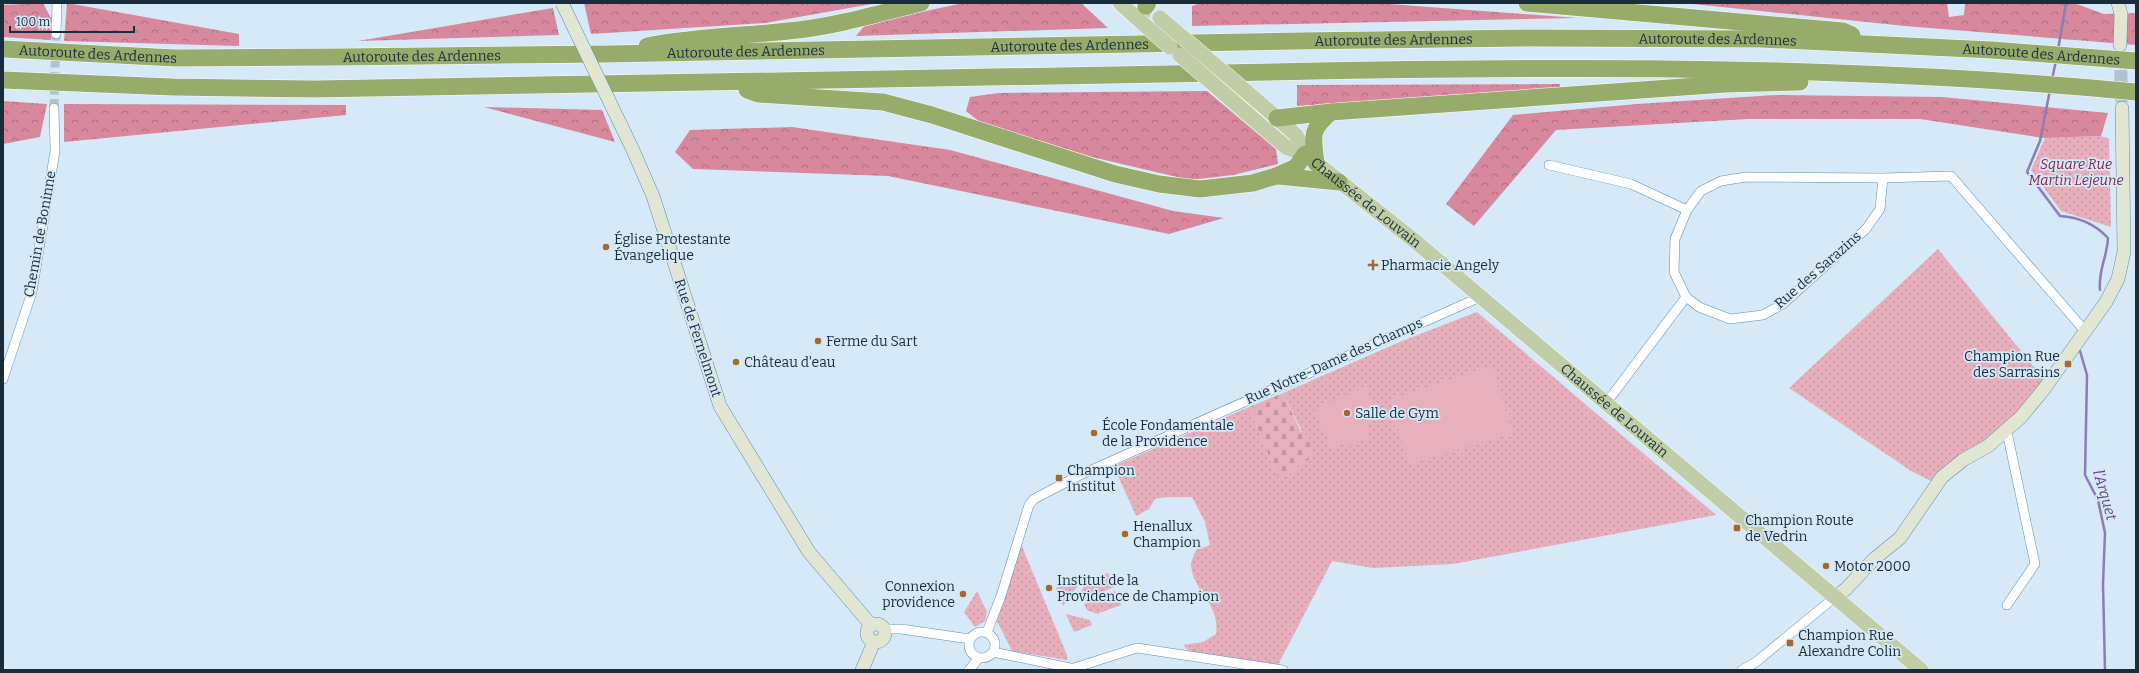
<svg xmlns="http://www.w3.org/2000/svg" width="2139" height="673" font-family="Bitter,serif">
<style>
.green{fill:url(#green-dots)}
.forest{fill:url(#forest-crowns)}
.cemetery{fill:url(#cemetery-stones)}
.pitch{fill:#e7aebc}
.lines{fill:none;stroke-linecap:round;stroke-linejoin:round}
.stream{stroke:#8c7eb2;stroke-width:2.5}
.street-tunnel{stroke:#afc3d3;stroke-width:9;stroke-dasharray:9 4.5;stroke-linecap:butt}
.secondary-tunnel{stroke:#afc3d3;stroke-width:13;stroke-dasharray:13 6;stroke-linecap:butt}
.street-casing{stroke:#5d8db2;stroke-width:10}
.secondary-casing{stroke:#5d8db2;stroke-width:14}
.primary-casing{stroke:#fff;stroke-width:16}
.highway-casing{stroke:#fff;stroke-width:18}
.street{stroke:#fff;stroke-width:9}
.secondary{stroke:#e0e6d2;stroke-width:13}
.primary{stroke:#c1cda6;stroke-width:15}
.highway{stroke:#97ac6a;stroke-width:17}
.secondary-bridge-casing{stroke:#5d8db2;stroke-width:14;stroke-linecap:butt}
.primary-bridge-casing{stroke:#fff;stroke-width:16;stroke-linecap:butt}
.secondary-bridge{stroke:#e0e6d2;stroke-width:13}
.primary-bridge{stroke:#c1cda6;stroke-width:15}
.poi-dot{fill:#a5692b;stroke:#d5e9f9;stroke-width:1.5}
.labels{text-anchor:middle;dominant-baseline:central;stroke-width:3.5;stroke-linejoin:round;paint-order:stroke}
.street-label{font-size:14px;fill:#182c3b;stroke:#d5e9f9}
.park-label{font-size:14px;font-style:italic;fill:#832647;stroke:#d5e9f9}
.poi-label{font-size:14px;fill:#182c3b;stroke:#d5e9f9;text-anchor:start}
.water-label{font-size:15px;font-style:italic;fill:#664091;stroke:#d5e9f9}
</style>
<defs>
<pattern id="green-dots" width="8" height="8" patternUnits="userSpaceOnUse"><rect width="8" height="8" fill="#e7aebc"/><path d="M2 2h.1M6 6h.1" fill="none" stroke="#c596a2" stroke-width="1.8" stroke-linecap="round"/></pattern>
<pattern id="forest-crowns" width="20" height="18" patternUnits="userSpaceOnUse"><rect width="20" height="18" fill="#d7889c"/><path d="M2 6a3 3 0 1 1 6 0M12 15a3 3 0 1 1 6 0" fill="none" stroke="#ad6f80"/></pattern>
<pattern id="cemetery-stones" width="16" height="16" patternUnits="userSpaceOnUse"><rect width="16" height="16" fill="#e7aebc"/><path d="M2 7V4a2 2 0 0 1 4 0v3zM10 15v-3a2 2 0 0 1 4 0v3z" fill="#c596a2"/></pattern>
</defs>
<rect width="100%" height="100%" fill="#d5e9f9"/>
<path class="green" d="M2101 136 2109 139 2111 227 2061 211 2031 170 2045 138Z
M1938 249 2034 367 2053 376 2044 389 1937 484 1911 471 1789 388Z
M1477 312 1716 515 1453 564 1373 568 1332 561 1278 665 1189 651 1183 645 1203 642 1216 634C1221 604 1193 592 1191 565 1191 561 1194 555 1196 550L1210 545 1205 522 1192 497C1179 498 1168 496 1155 499L1149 509 1136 516 1119 478 1112 467 1249 407 1279 481 1314 456 1283 393 1402 341Z
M1021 544 1067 655V660L1012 651 997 621Z
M1108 573 1114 587 1082 601C1076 584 1096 578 1108 573Z
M1077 579 1079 584 1063 606 1056 588Z
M977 591 987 612 985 621 975 627 964 612Z
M1115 591 1121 605 1097 614 1087 610 1084 604Z
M1066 614 1090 620 1092 625 1074 632Z"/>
<path class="forest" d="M43 3 51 18V40L3 37V5Z
M67 3 239 34V46L64 41Z
M584 3H877L765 23 591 34Z
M963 3H1081L1108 28 856 36 866 24Z
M1201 3H1376L1578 18 1192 26V6Z
M1683 3H1947L1949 17 1964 15 1965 3H2074L2104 14 2136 13V45L1905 26Z
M553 8 559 35 358 41Z
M1560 84V90L1297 106V85Z
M1207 91 1276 149 1278 164 1233 175 1190 180 1092 157 980 122 966 111 970 97 999 93Z
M1775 95 1942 97 2108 113 2101 136 2043 138 1920 119H1748L1556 130 1474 226 1446 204 1513 115 1637 104Z
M3 101 47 104 40 137 3 144Z
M64 104 346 105V115L64 142Z
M484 107 602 110 615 142Z
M792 127 950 150 1173 211 1224 218 1169 234 888 176 693 169 675 152 690 130Z"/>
<path class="cemetery" d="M1283 393 1301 432 1305 431 1314 456 1279 481 1249 407Z"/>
<path class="pitch" d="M1492 366 1513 433 1409 465 1389 399Z
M1366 386 1380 418 1365 425 1370 437 1350 446 1343 444 1332 449 1314 409Z"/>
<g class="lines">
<path class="stream" d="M2058 50 2066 3
M2052 79 2056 61
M2050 90 2040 141 2027 172 2060 216C2079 217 2095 224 2108 238 2107 258 2098 270 2100 290
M2080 351 2087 375 2085 475 2098 500 2105 533 2103 584 2105 670"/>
<path class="street-tunnel" d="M54 108 56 34"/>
<path class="secondary-tunnel" d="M2120 51 2122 108"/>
<g class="street-casing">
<path id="street" d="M56 34 57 3
M1549 165 1631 184 1687 210
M1883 178 1880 209 1866 229 1783 304 1763 315 1730 319 1699 307 1686 297 1674 272 1675 239 1687 210 1701 191 1721 181 1746 177 1883 178 1951 176 2085 331
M3 379 32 292 55 151 54 108
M1607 402 1686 297
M2007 432 2035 564 2007 605
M885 629H901L970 639
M969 645a13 13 0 1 1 26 0a13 13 0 1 1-26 0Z
M987 632 1001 596 1029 505 1034 499 1080 475 1480 297
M993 652 1080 670
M1074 668 1137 648 1283 670
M969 670 979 658
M1742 670 1756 662 1835 597"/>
</g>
<g class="secondary-casing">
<path id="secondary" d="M2118 3 2121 14 2120 45
M632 148 653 196 720 406 809 552 871 625
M1835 597 1846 589 1874 559 1900 538 1942 477 1963 460 1988 446 2021 417 2044 389 2106 302 2118 279 2124 252 2122 108
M867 633a9 9 0 1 1 18 0a9 9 0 1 1-18 0Z
M862 670 874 642"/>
</g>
<g class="primary-casing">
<g id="primary">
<path d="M1120 3 1140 21 1145 8"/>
<path d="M1262 105 1296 135 1305 154"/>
<path id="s1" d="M1243 110 1287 148 1305 154 1416 242 1921 670"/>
</g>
</g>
<g class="highway-casing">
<g id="highway">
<path d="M1527 3 1843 31 1852 35"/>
<path d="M1146 6 1148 3"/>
<path d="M647 46C697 36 748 36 798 30 840 25 880 13 921 3"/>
<path id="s2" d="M3 49 175 58 340 57 607 54 1297 41 1529 38 1760 39 1992 50 2136 61"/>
<path d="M3 80 172 87 315 89C599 86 883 80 1167 74 1490 67 1814 61 2136 92"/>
<path d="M747 90 758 94 883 102 932 115 1115 174 1159 184 1200 189 1253 183 1276 176 1296 167 1305 154"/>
<path d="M1277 118 1331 112 1726 84 1800 82"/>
<path d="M1316 163C1313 136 1309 131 1331 112"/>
<path d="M1278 176 1339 182"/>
</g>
</g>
<use href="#street" class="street"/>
<use href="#secondary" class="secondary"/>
<use href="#primary" class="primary"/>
<use href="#highway" class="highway"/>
<g class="secondary-bridge-casing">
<path id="secondary-bridge" d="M562 3 632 148"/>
</g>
<g class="primary-bridge-casing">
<path id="primary-bridge" d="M1160 18 1262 105
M1140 21 1170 47
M1180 55 1243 110"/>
</g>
<use href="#secondary-bridge" class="secondary-bridge"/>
<use href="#primary-bridge" class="primary-bridge"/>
</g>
<g class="poi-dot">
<circle cx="606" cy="247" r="4"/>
<path d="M1371 259h4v4h4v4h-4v4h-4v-4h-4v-4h4z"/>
<circle cx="818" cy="341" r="4"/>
<circle cx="736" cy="362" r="4"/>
<rect x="2064" y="360" width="8" height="8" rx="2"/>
<circle cx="1347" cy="413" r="4"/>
<circle cx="1094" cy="433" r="4"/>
<rect x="1055" y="474" width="8" height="8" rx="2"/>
<rect x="1733" y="524" width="8" height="8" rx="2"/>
<circle cx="1125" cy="534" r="4"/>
<circle cx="1826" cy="566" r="4"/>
<circle cx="1049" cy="588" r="4"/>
<circle cx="963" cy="594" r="4"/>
<rect x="1786" y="639" width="8" height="8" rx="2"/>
</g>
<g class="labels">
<g class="street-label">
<text stroke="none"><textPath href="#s2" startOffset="1391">Autoroute des Ardennes</textPath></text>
<text stroke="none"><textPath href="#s2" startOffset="1715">Autoroute des Ardennes</textPath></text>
<text stroke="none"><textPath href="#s2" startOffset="1067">Autoroute des Ardennes</textPath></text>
<text stroke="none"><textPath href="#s2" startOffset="743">Autoroute des Ardennes</textPath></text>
<text stroke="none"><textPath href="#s2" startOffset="95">Autoroute des Ardennes</textPath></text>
<text stroke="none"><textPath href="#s2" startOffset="2039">Autoroute des Ardennes</textPath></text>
<text stroke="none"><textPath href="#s2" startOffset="419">Autoroute des Ardennes</textPath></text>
<text stroke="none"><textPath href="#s1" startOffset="155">Chaussée de Louvain</textPath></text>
<text transform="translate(40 234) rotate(-80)">Chemin de Boninne</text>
<text transform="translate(1818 270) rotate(-41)">Rue des Sarazins</text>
<text transform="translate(698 338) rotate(72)">Rue de Fernelmont</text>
<text transform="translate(1334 361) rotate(-24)">Rue Notre-Dame des Champs</text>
<text stroke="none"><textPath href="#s1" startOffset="479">Chaussée de Louvain</textPath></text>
</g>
<g class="park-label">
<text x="2076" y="164">Square Rue<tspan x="2076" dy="16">Martin Lejeune</tspan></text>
</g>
<g class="poi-label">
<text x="614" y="239">Église Protestante<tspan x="614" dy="16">Évangelique</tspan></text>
<text x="1381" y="265">Pharmacie Angely</text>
<text x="826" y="341">Ferme du Sart</text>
<text x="2060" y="356" text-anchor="end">Champion Rue<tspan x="2060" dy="16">des Sarrasins</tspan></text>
<text x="744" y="362">Château d'eau</text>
<text x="1355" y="413">Salle de Gym</text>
<text x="1102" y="425">École Fondamentale<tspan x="1102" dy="16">de la Providence</tspan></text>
<text x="1067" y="470">Champion<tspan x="1067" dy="16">Institut</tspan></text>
<text x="1745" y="520">Champion Route<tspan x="1745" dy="16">de Vedrin</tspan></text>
<text x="1133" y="526">Henallux<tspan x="1133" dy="16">Champion</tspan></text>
<text x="1834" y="566">Motor 2000</text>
<text x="1057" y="580">Institut de la<tspan x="1057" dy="16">Providence de Champion</tspan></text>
<text x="955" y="586" text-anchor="end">Connexion<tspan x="955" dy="16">providence</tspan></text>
<text x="1798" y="635">Champion Rue<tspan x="1798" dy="16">Alexandre Colin</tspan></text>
</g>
<g class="water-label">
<text transform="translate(2105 495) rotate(74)">l'Arquet</text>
</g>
</g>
<rect width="2139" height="673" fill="none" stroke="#182c3b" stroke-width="8"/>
<path d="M10 26v6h124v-6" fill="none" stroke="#182c3b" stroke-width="2"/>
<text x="16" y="26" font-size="12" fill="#182c3b" stroke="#d5e9f9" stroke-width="3" paint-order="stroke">100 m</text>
</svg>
